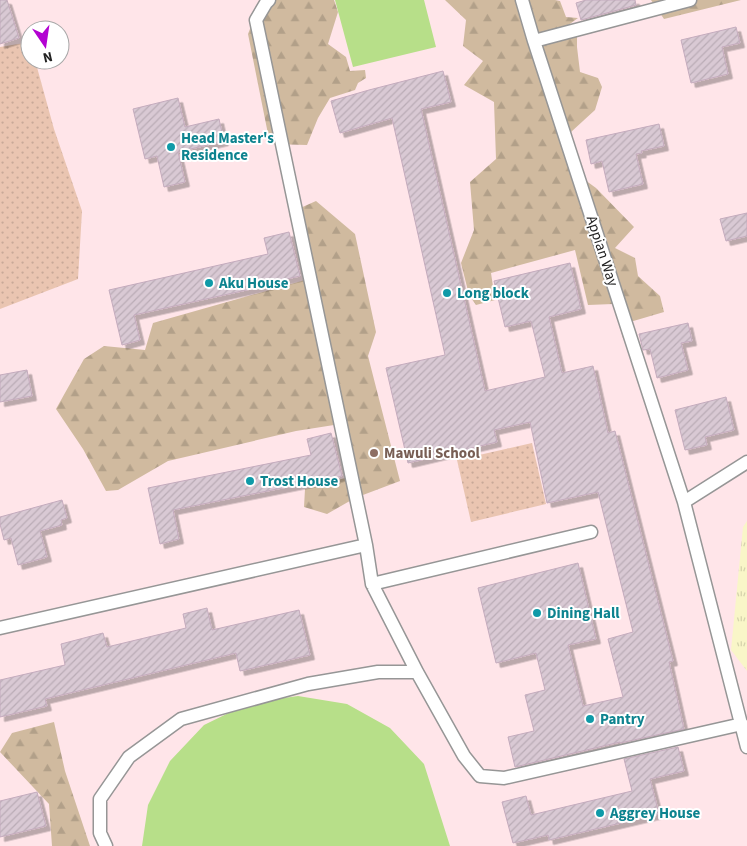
<svg xmlns="http://www.w3.org/2000/svg" width="747" height="846" font-family="'Source Sans 3',sans-serif">
<style>
.education{fill:#ffe5e9;fill-rule:evenodd}
.grass{fill:url(#grass-dots)}
.forest{fill:url(#forest-firs)}
.park{fill:url(#park-tufts)}
.pitch{fill:#b7df89}
.building{fill:url(#building-hatch);stroke:#c4abbd;filter:url(#shadow)}
.lines{fill:none;stroke-linecap:round;stroke-linejoin:round}
.service-casing{stroke:#969696;stroke-width:15}
.service{stroke:#fff;stroke-width:12}
.culture-dot{fill:#0f9aa8;stroke:#fff;stroke-width:2}
.education-dot{fill:#8d6e63;stroke:#fff;stroke-width:2}
.labels{text-anchor:middle;dominant-baseline:central;stroke-width:4;stroke-linejoin:round;paint-order:stroke}
.culture-label{font-size:15px;font-weight:bold;fill:#0d838f;stroke:#fff;text-anchor:start}
.street-label{font-size:15px;fill:#222;stroke:#fff}
.education-label{font-size:15px;font-weight:bold;fill:#785e54;stroke:#fff;text-anchor:start}
</style>
<defs>
<pattern id="grass-dots" width="8" height="8" patternUnits="userSpaceOnUse" patternTransform="scale(1.25)"><rect width="8" height="8" fill="#eac5b1"/><path d="M2 2h.1M6 6h.1" fill="none" stroke="#c8a998" stroke-width="1.8" stroke-linecap="round"/></pattern>
<pattern id="forest-firs" width="22" height="20" patternUnits="userSpaceOnUse" patternTransform="scale(1.25)"><rect width="22" height="20" fill="#d0ba9f"/><path d="M5 1l3.5 6h-7zM16 11l3.5 6h-7z" fill="#b2a089"/></pattern>
<pattern id="park-tufts" width="24" height="20" patternUnits="userSpaceOnUse" patternTransform="scale(1.25)"><rect width="24" height="20" fill="#f9f6c8"/><path d="M3 7l-1-3M5 7V3M7 7l1-3M15 17l-1-3M17 17v-4M19 17l1-3" fill="none" stroke="#d5d3ac"/></pattern>
<pattern id="building-hatch" width="6" height="6" patternUnits="userSpaceOnUse" patternTransform="scale(1.25)"><rect width="6" height="6" fill="#d9c9d4"/><path d="M-1 1l2-2M0 6l6-6M5 7l2-2" fill="none" stroke="#baacb6"/></pattern>
<filter id="shadow"><feDropShadow dx="4.5" dy="4.5" stdDeviation="0" flood-color="#0004"/></filter>
</defs>
<rect width="100%" height="100%" fill="#f2e9ed"/>
<path class="education" d="M0 0H747V846H0ZM30 30H60V60H30Z"/>
<path class="grass" d="M30 42V60H35L54 129 82 211 78 279 0 309V47Z
M532 443 546 504 471 522 457 460Z"/>
<path class="forest" d="M265 0H334L338 12 328 44 346 57 350 71 365 70 366 78 358 83 355 90 330 98 318 118 307 145 270 144 248 34 259 6Z
M445 0H555L560 1 566 17 578 18 567 26 577 36V47L580 72 598 78 602 87 595 110 571 132 574 172 596 188 634 227 615 248 635 258 638 276 660 296 664 312 630 322 634 336 623 338 613 304 588 305 575 250 491 273 495 300 476 305 469 295 461 263 474 230 470 182 496 159 494 102 464 85 483 61 463 46 466 20Z
M651 0H741L664 19Z
M316 201 355 234 376 332 368 356 400 481 355 498 327 514 304 507 305 489 345 478 334 425 296 431 168 461 118 490 106 491 83 449 56 409 84 359 104 346 145 350 153 323 305 280 289 213Z
M54 722 65 771 90 846H52L49 804 0 752 12 733Z"/>
<path class="park" d="M747 521V671L731 650 743 527Z"/>
<path class="pitch" d="M335 0H424L436 47 353 67Z
M298 696 347 704 390 728 424 764 450 846H142L148 805 170 761 204 725 249 703Z"/>
<path class="building" d="M0 0H7L19 38 0 44Z
M586 0H635L636 5 581 20 576 3Z
M736 27 740 43 722 47 728 74 691 83 681 40Z
M443 71 451 102 421 109 485 391 545 377 531 321 505 327 494 281 570 263 581 309 549 317 562 373 593 366 608 433 615 431 673 661 669 662 684 729 620 743V742L515 767 508 737 534 731 525 695 545 690 536 653 496 663 478 588 578 563 596 639 568 645 583 706 623 697 608 639 633 632 598 492 547 503 530 422 494 430 497 442 408 463 386 368 445 355 392 118 340 133 331 101 369 90Z
M178 98 185 127 219 119 224 141 178 152 185 182 164 187 157 156 145 159 133 109Z
M659 124 664 146 641 151 642 153 636 154 643 184 609 192 602 161 591 164 586 140Z
M747 213V236L726 241 720 219Z
M289 232 300 276 269 283V285L134 315 140 340 122 345 109 290 268 254 264 238Z
M688 323 692 341 681 343 688 370 657 378 650 349 643 350 639 334Z
M27 370 32 396 0 402V375Z
M726 397 734 430 705 437 707 445 685 450 675 410Z
M331 433 342 476 318 483 317 481 173 510 179 539 160 544 148 488 311 455 307 439Z
M62 500 67 518 61 520 62 525 40 531 47 557 18 565 11 538 4 540 0 524V517Z
M207 608 212 630 299 610 310 655 240 671 236 653 45 699 47 706 0 717V680L65 665 61 644 103 633 107 647 186 628 183 614Z
M678 747 684 771 650 779 659 814 549 840 548 835 513 843 502 802 526 796 531 815 632 791 624 759Z
M37 792 46 826 0 837V801Z"/>
<g class="lines">
<g class="service-casing">
<path id="service" d="M269 0 266 3 256 20 366 545
M522 0 534 41 684 502
M534 41 690 0
M747 462 684 502 747 747
M372 584 591 532
M0 628 366 545 372 584 417 672 464 756 480 776 504 778 742 724
M106 846 100 833V799L129 757 181 719 308 684 378 672H417"/>
</g>
<use href="#service" class="service"/>
</g>
<g class="culture-dot">
<circle cx="171" cy="147" r="5"/>
<circle cx="209" cy="283" r="5"/>
<circle cx="447" cy="293" r="5"/>
<circle cx="250" cy="481" r="5"/>
<circle cx="537" cy="613" r="5"/>
<circle cx="590" cy="719" r="5"/>
<circle cx="600" cy="813" r="5"/>
</g>
<circle class="education-dot" cx="374" cy="453" r="5"/>
<g class="labels">
<g class="culture-label">
<text x="181" y="138">Head Master's<tspan x="181" dy="17">Residence</tspan></text>
<text x="219" y="283">Aku House</text>
<text x="457" y="293">Long block</text>
<text x="260" y="481">Trost House</text>
<text x="547" y="613">Dining Hall</text>
<text x="600" y="719">Pantry</text>
<text x="610" y="813">Aggrey House</text>
</g>
<g class="street-label">
<text transform="translate(602 251) rotate(72)">Appian Way</text>
</g>
<g class="education-label">
<text x="384" y="453">Mawuli School</text>
</g>
</g>
<g transform="translate(45 45) rotate(167)"><circle r="24" fill="#ffffff" stroke="#a7a7a7"/>
<path d="M0-4L9 19L0 12L-9 19Z" fill="#b302d2"/>
<text y="-8" font-size="14" font-weight="bold" text-anchor="middle" fill="#222222">N</text>
</g>
</svg>
